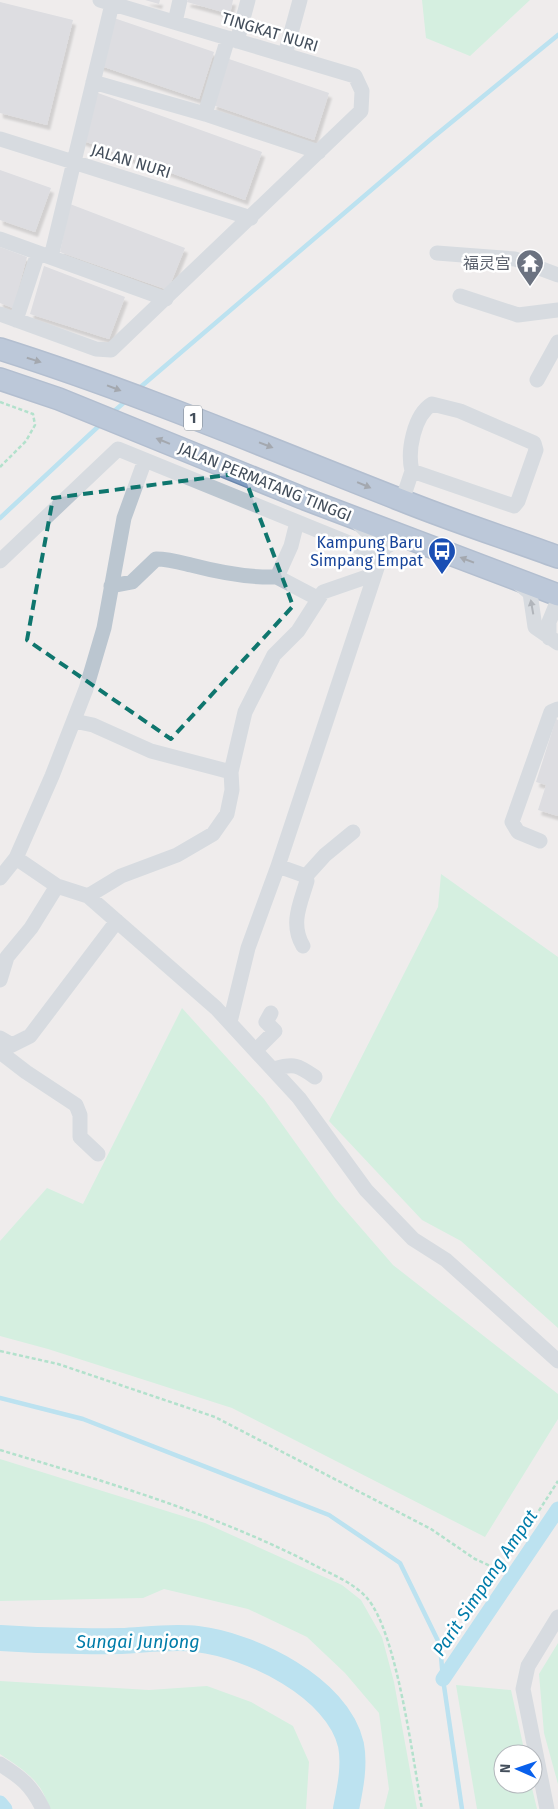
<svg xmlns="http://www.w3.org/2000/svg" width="558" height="1809" font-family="'Fira Sans','Noto Sans SC',sans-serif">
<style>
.green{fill:#b5f2d0}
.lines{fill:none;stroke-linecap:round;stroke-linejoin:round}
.stream{stroke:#7ed4f3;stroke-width:4.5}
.canal{stroke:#7ed4f3;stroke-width:15}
.river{stroke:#7ed4f3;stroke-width:26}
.building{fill:#c7cad3;filter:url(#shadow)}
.highway-casing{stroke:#6a86ac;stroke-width:24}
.path{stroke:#6ad3a5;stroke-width:2.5;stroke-dasharray:4 2.5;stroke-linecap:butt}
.minor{stroke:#bbc6d0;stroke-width:15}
.highway{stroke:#7f9bc0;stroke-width:21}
.oneway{fill:#495665}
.oneway2{fill:#67727e}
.marked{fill:none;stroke:#0f766e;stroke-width:4;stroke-dasharray:10 6;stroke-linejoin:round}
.labels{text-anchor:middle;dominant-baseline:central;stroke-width:5;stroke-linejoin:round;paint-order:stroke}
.shield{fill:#fff;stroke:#7b838c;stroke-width:1}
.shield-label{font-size:15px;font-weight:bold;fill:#434e5b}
.street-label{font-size:16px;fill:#434e5b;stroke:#fff}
.worship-label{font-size:16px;fill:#5b616d;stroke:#fff;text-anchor:end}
.transit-label{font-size:16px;fill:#164399;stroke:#fff;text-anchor:end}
.water-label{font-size:18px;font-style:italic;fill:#017ca9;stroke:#fff}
</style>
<defs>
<filter id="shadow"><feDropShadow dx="3" dy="5" stdDeviation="1" flood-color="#0004"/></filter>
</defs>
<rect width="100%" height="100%" fill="#efecec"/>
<path class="green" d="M422 0H530L470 56 426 38Z
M441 874 558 957V1328L461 1241 422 1220 329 1121 438 907Z
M182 1008 264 1099 335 1198 393 1265 558 1394V1419L485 1537 232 1408 48 1349 0 1336V1241L47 1188 83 1204Z
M0 1459 205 1523 342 1585 361 1600 382 1637 394 1682 417 1809H384L389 1789 379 1713 345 1673 307 1637 248 1609 164 1589 143 1598 0 1601Z
M558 1643V1784L544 1733 539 1674Z
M0 1681 149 1690 207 1686 251 1702 293 1726 309 1762 306 1809H49C43 1781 22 1769 0 1754Z
M456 1685 511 1690 525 1754H503V1784H531L537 1809H477Z"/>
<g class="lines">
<path class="stream" d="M137 390 431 139 558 35
M111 414 128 399
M0 518 102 423
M0 1398 83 1419 329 1515 400 1563 440 1645 443 1679 462 1809"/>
<path class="canal" d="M443 1679 558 1509
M0 1803 5 1809"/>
<path class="river" d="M0 1638C41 1641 80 1642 121 1641 145 1640 172 1636 197 1639 250 1645 338 1687 351 1745 355 1766 350 1789 346 1809"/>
</g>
<path class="building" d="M145 0H160L159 4Z
M188 0H233L230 14 187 2Z
M0 2 73 20 47 125 0 113Z
M114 18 214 52 199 99 98 65Z
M229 59 329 93 314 140 213 105Z
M98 93 262 152 245 200 81 140Z
M0 170 51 188 35 232 0 220Z
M70 204 185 248 168 290 60 252Z
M0 247 27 257 13 308 0 303Z
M44 266 125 297 109 339 30 314Z
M556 719 558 720V816L538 810 546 785 536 782Z"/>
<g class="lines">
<g class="highway-casing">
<path id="highway" d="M0 349C136 392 268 448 401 500 453 521 506 538 558 557
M0 379 59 399 305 499 558 595"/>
</g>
<path class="path" d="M0 402 33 414 35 425 26 441 0 467
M0 1351 58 1364 215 1417 431 1529 475 1559 497 1569 533 1520 558 1481
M0 1450C107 1482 216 1514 316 1566 333 1575 354 1583 367 1598 397 1632 413 1761 422 1809"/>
<path class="minor" d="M175 22 180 0
M237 41 248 0
M285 55 300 0
M93 82 205 114 319 152
M205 114 228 38
M0 139 251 218
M0 239 166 299
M437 253 515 259 558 275
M51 257 113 0
M460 296 518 315 558 310
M0 314 96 349 111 350 361 111 362 91 355 76 100 0
M16 320 38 253
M537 380 558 342
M402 501 412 471 514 506 518 501 536 450 534 443 460 411 432 404C414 415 407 451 412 471
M356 521 384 548
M0 561 118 449 381 556
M277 577 317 598
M517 582 530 593 535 627 558 643
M111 586 132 582 156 559C169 559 179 562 191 565 218 572 250 578 277 577L291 546 297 522
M549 638V622L558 600
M74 721 93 725 151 751 231 772
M540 841 518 832 512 822 551 712 558 709
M16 858 57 886 88 896 216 1008 299 1098 366 1190 413 1239 446 1260 558 1361
M278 866 306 876 307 881C300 904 290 924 303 946
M306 876 325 855 353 832
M0 878 16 858 52 776 86 689 104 628 124 518 145 460
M88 896 121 876 177 855 213 834 227 814 232 790 231 772 245 712 274 655 298 631 323 592 375 574
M0 980 7 957 31 928 57 886
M230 1022 248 948 278 866 381 556 384 548 405 536
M0 1038 12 1045 30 1036 117 921
M256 1050 275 1031 266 1022 271 1013
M0 1052 26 1072 76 1105 80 1115V1137L98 1154
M274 1069C294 1063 298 1065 315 1077
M0 1764C22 1778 31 1785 43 1809
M547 1809 523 1689 528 1666 558 1617"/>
<use href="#highway" class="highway"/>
</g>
<defs><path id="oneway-solid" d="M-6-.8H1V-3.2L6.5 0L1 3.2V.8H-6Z" transform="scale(1.25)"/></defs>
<g class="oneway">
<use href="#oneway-solid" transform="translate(34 360) rotate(17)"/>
<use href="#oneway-solid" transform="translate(114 388) rotate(21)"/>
<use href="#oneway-solid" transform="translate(163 441) rotate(-158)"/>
<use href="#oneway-solid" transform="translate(266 445) rotate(21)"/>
<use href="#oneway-solid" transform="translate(364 485) rotate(23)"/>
<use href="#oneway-solid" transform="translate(467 560) rotate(-159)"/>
</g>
<use class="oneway2" href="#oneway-solid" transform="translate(532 607) rotate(-100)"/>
<path d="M0 0H558V1809H0ZM243 473 293 606 171 739 27 640 53 498Z" fill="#efecec" fill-opacity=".55" fill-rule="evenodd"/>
<path class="marked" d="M243 473 293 606 171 739 27 640 53 498Z"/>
<defs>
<g id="temple-pin" transform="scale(1.4375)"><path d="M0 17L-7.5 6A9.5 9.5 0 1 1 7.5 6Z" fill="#6b7280" stroke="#fff"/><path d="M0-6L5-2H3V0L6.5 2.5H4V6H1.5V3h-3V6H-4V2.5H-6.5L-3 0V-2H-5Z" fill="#fff"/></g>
<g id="bus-pin" transform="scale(1.4375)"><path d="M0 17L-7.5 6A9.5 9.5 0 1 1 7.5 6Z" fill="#1a4fb4" stroke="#fff"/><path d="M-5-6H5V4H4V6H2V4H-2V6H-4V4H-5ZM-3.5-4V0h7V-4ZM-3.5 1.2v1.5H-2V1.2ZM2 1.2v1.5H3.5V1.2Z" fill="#fff"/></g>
</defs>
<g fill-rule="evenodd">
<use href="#temple-pin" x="530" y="263"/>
<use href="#bus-pin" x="442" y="551"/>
</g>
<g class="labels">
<rect class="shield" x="184" y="405.5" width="18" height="25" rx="4"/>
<g class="shield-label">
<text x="193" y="418">1</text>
</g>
<g class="street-label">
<text transform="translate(270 32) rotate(17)">TINGKAT NURI</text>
<text transform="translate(131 161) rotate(17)">JALAN NURI</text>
<text transform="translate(265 482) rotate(22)">JALAN PERMATANG TINGGI</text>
</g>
<g class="worship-label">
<text x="511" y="263">福灵宫</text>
</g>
<g class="transit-label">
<text x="423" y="542">Kampung Baru<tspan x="423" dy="18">Simpang Empat</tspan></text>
</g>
<g class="water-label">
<text transform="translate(485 1583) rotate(-56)">Parit Simpang Ampat</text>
<text x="138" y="1642">Sungai Junjong</text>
</g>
</g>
<g transform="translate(518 1769) rotate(272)"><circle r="24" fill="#ffffff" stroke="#b4b8bd"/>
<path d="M0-4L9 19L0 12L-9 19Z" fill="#0960ec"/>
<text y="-8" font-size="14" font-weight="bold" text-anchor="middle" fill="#434e5b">N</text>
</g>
</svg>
